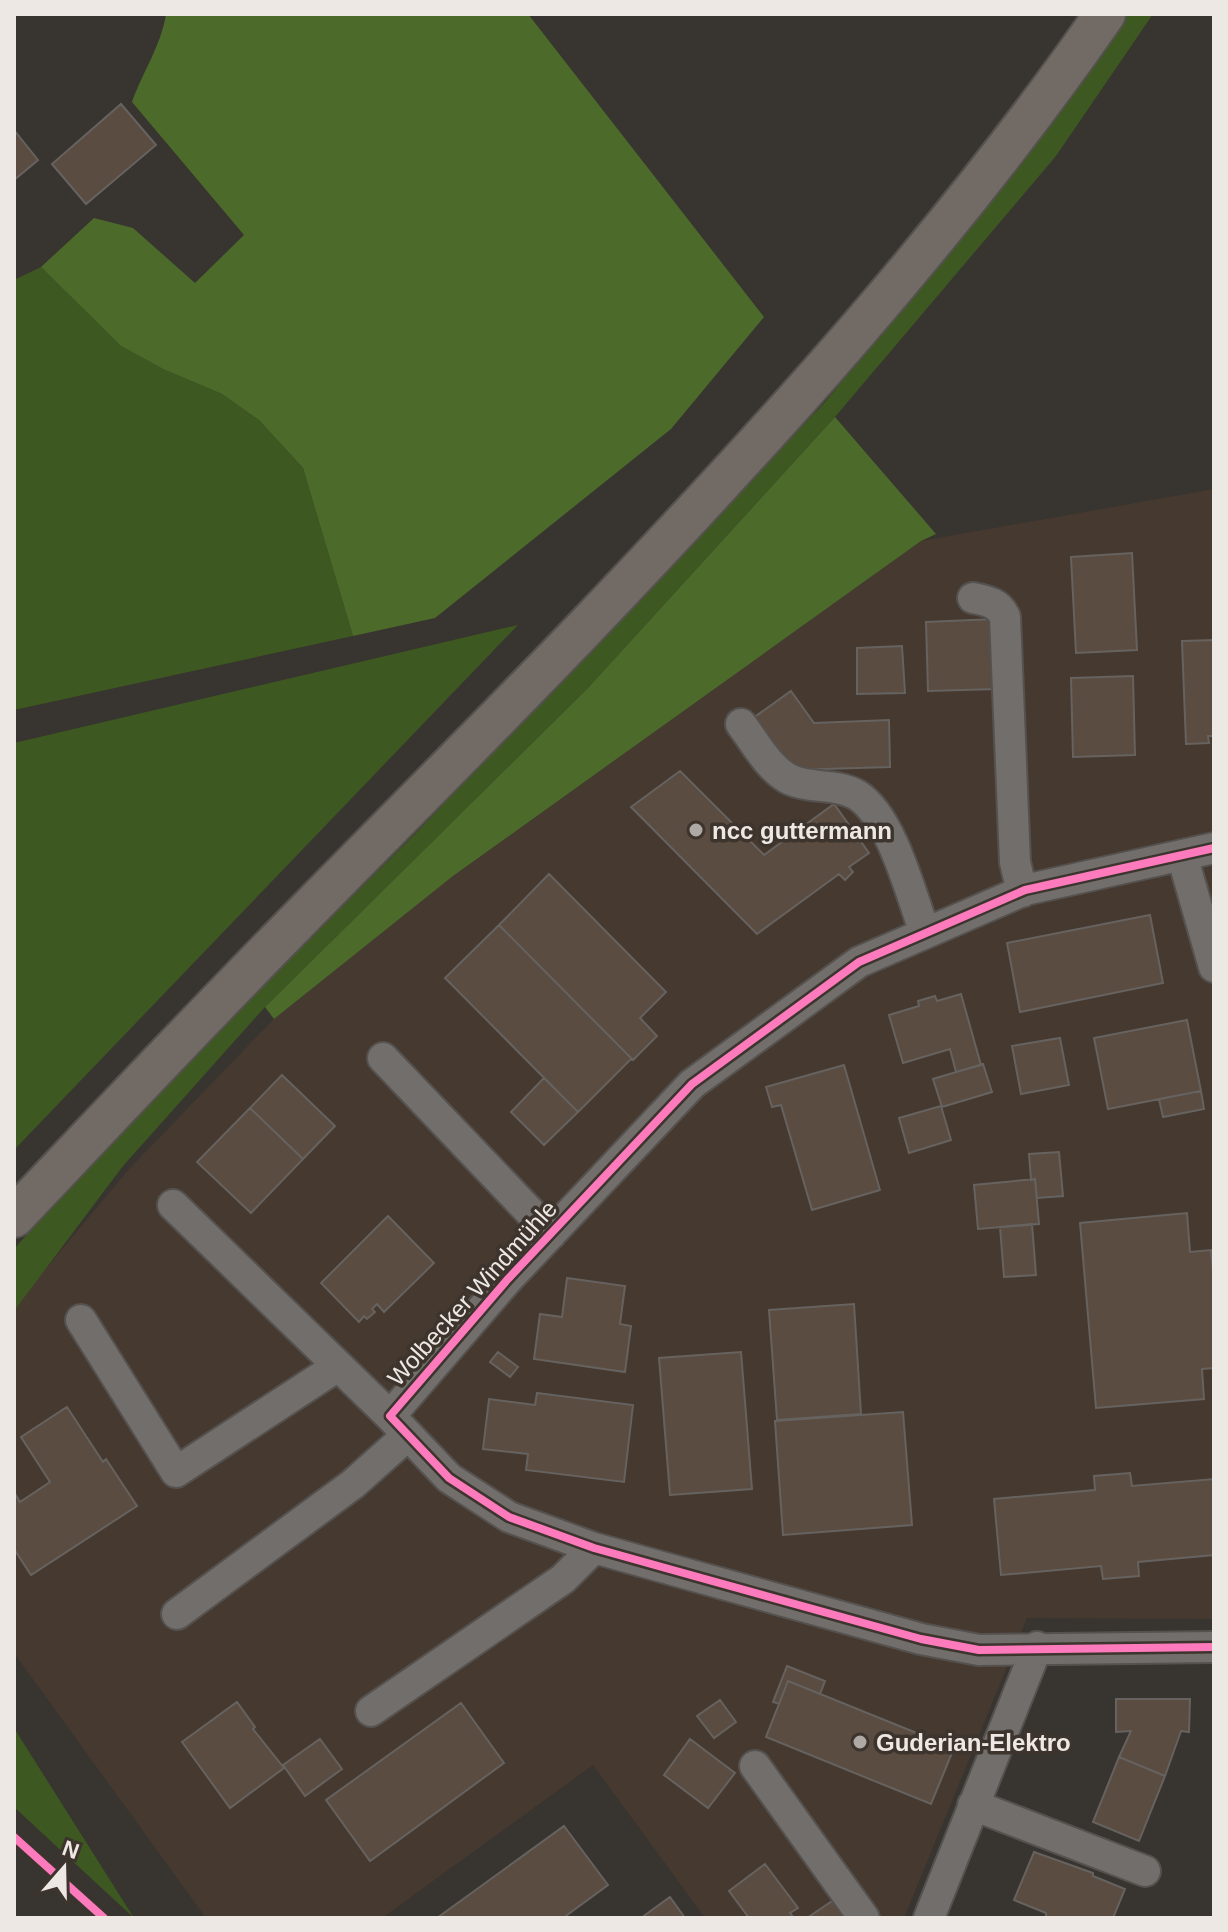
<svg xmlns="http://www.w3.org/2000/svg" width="1228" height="1932" font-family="Arial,sans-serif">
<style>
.built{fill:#463930}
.green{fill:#3d5820}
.forest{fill:#4c6b2b}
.building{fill:#5a4c41;stroke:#66625f;stroke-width:2}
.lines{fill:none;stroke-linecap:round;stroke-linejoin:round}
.minor-casing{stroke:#55514e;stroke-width:34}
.major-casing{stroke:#55514e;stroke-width:44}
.minor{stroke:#716e6b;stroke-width:30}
.major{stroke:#726b65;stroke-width:40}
.cycleway-casing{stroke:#3c342d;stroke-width:13}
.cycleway{stroke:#fd7abc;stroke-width:8}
.poi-dot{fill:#aea9a5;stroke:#3c342d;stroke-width:3}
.labels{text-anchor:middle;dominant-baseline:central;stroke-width:7;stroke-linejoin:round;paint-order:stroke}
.poi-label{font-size:24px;font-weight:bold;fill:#eee8e4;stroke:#3c342d;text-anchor:start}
.street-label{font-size:24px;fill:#eee8e4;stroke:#3c342d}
</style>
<rect width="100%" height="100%" fill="#383430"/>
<path class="built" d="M1214 489V1619L1027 1618 904 1918H705L593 1765 382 1918H206L14 1653V1311L28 1290 129 1169 274 1019 453 876 921 541Z"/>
<path class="green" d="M1127 14H1153L1056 156 835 417 587 689 265 1007 123 1166 14 1311V1249L85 1169 219 1029 415 834 825 402 1005 183 1091 68Z
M41 267 121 346 163 369 222 394 259 420 303 468 353 636 14 710V280Z
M518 625 14 1150V743Z
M14 1728 134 1918 14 1807Z"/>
<path class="forest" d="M166 14H528L764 317 671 429 435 618 353 636 303 468 259 420 222 394 163 369 121 346 41 267 94 218 133 228 195 283 244 235 132 102C143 71 161 46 166 14Z
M835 417 936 534 921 541 453 876 274 1019 265 1007 587 689Z"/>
<path class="building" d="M121 104 156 145 86 204 52 164Z
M14 130 38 160 14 180Z
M1132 553 1137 650 1076 653 1071 557Z
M995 619 997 689 928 691 926 622Z
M1214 640V736H1208L1209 743 1186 744 1182 641Z
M902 646 905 693 857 694V648Z
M1133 676 1135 755 1073 757 1071 678Z
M791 691 814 723 889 720 890 767 791 770 753 718Z
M680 771 764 855 834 804 869 853 849 867 853 872 845 880 839 874 757 934 631 807Z
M549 874 666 992 640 1018 657 1036 633 1060 499 925Z
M1150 915 1163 983 1020 1012 1007 943Z
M499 925 633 1060 631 1059 578 1112 445 978Z
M961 994 981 1065 956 1072 950 1049 903 1063 889 1015 919 1006 918 1001 935 996 937 1001Z
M1187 1020 1201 1091 1108 1109 1094 1038Z
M1060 1038 1069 1085 1021 1094 1012 1046Z
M983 1064 992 1092 942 1107 933 1079Z
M844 1065 880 1190 812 1210 781 1105 772 1107 766 1087Z
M282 1075 335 1126 303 1159 250 1108Z
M544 1078 578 1112 544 1145 511 1112Z
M1201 1091 1204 1109 1163 1117 1159 1099Z
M941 1106 951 1140 909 1153 899 1118Z
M250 1108 303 1159 251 1213 197 1162Z
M1059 1152 1063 1196 1037 1198 1035 1179 1031 1180 1029 1154Z
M1035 1179 1039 1224 978 1229 974 1185Z
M1187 1213 1190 1252 1211 1250 1214 1282V1368L1202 1369 1204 1399 1096 1408 1080 1223Z
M388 1216 434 1263 384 1312 377 1304 372 1309 375 1312 367 1319 364 1316 359 1322 321 1283Z
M1032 1224 1036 1275 1004 1277 1000 1227Z
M567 1278 625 1286 620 1324 631 1326 625 1372 534 1359 540 1314 562 1317Z
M854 1304 861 1414 777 1420 769 1310Z
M498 1352 518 1367 510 1377 490 1362Z
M741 1352 752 1489 670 1495 659 1358Z
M537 1393 633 1405 624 1482 526 1470 528 1454 483 1449 489 1399 535 1405Z
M67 1407 103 1462 106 1459 137 1506 31 1575 14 1549V1492L20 1502 50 1482 21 1437Z
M903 1412 912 1525 783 1535 775 1421Z
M1130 1473 1132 1486 1214 1479V1555L1138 1562 1139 1576 1103 1579 1101 1566 1001 1575 994 1499 1095 1490 1094 1476Z
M787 1666 825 1681 820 1694 788 1681 779 1704 773 1702Z
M788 1681 954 1748 931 1804 766 1737Z
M1116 1699H1190L1189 1732 1181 1731 1165 1776 1119 1757 1131 1731 1116 1732Z
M720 1700 736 1722 714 1738 697 1716Z
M237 1702 255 1727 253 1729 284 1768 230 1808 182 1742Z
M461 1703 504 1763 370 1861 326 1800Z
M320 1739 342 1769 305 1796 283 1765Z
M690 1739 735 1773 708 1808 664 1775Z
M1119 1757 1165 1776 1139 1841 1093 1822Z
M564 1826 608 1885 563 1918H437Z
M1034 1852 1093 1873V1876L1125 1889 1113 1918H1050L1046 1916V1913L1014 1900Z
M765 1864 798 1908 790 1913 794 1918H749L729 1891Z
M670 1897 685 1918H641Z
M832 1901 845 1918H807Z"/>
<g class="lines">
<g class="minor-casing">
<path id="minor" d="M973 598C988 601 999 603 1005 617L1015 862 1022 892
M741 724C755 742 769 770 791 780 811 789 836 783 857 795 892 817 911 895 925 933
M1214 848 1025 890 859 962 692 1084 507 1280 390 1416 449 1478 509 1517 594 1548 669 1569 921 1639 979 1650 1214 1647
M1182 855 1214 967
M383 1058 551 1234
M173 1205 390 1416
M81 1320 176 1472 338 1366
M177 1614 353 1484 408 1435
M371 1711 563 1579 594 1548
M755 1766 864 1918
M973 1805 1145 1871
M929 1918 1037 1647"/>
</g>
<g class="major-casing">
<path id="major" d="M14 1217C89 1138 164 1058 240 980 353 863 470 748 583 630 769 435 951 236 1105 14"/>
</g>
<use href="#minor" class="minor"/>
<use href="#major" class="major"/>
<g class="cycleway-casing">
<path id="cycleway" d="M1214 848 1025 890 859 962 692 1084 507 1280 390 1416 449 1478 509 1517 594 1548 669 1569 921 1639 979 1650 1214 1647
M14 1837 104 1918"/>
</g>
<use href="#cycleway" class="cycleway"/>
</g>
<g class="poi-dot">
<circle cx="696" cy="830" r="8"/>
<circle cx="860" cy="1742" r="8"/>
</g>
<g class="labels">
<g class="poi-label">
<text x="712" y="830">ncc guttermann</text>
<text x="876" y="1742">Guderian-Elektro</text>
</g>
<g class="street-label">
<text transform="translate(472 1293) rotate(-48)">Wolbecker Windmühle</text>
</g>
</g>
<rect width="1228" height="1932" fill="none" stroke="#eee8e4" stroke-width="32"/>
<g transform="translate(64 1868) rotate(20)" stroke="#3c342d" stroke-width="6" paint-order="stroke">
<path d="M0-6L14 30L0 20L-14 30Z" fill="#eee8e4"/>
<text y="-12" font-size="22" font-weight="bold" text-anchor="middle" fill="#eee8e4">N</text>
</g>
</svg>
